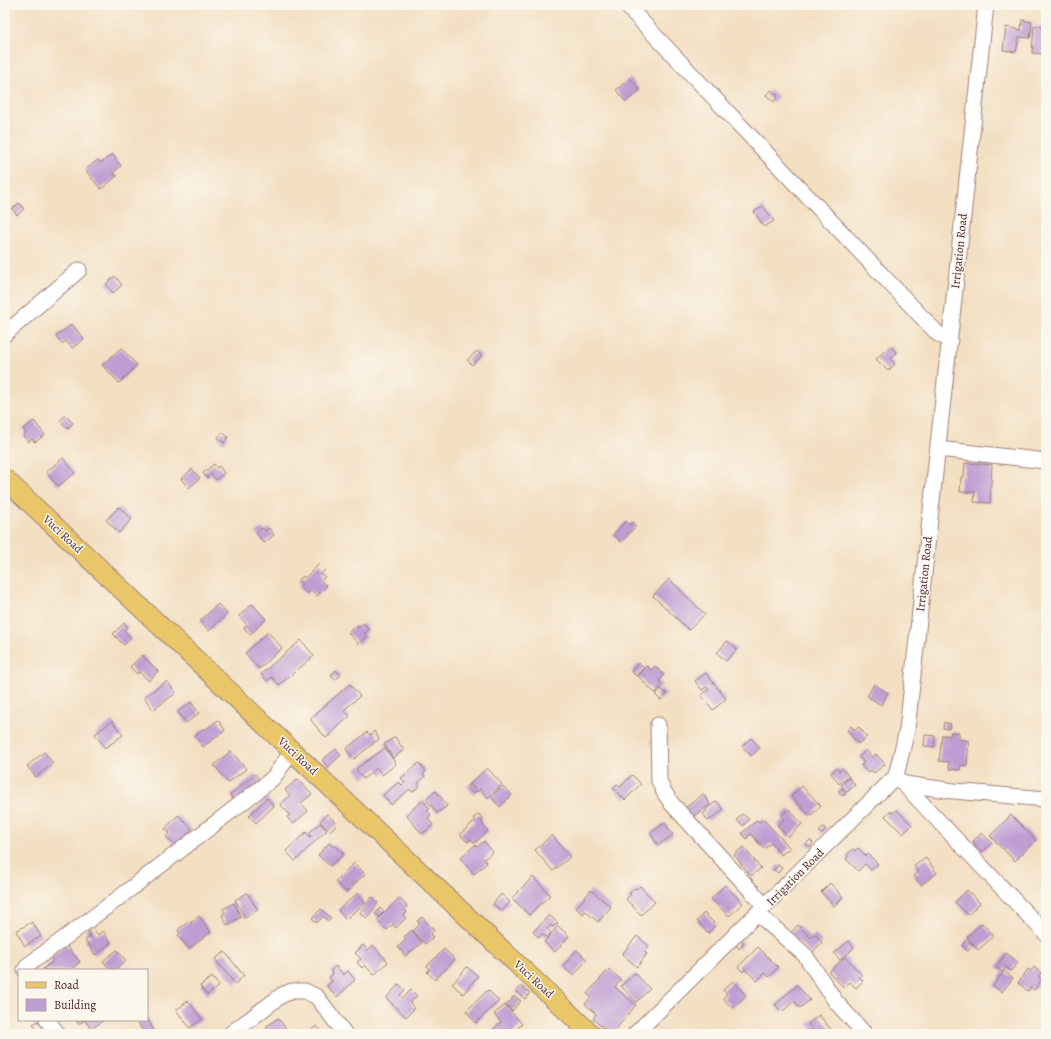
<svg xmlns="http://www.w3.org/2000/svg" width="1051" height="1039" font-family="Alegreya,serif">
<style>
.building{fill:#be9dd3}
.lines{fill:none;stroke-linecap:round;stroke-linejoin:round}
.minor-casing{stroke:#9e7f76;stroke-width:17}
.major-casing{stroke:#9e7f76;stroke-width:21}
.minor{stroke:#fff;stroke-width:15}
.major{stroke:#e9c769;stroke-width:19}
.labels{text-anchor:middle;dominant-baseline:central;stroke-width:3;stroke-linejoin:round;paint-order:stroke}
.street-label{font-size:12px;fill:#4a1f2b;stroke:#fbf7ec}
</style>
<rect width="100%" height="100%" fill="#fbf7ec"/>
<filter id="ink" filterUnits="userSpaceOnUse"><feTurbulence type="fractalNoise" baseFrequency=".025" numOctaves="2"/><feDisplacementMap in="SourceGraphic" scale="8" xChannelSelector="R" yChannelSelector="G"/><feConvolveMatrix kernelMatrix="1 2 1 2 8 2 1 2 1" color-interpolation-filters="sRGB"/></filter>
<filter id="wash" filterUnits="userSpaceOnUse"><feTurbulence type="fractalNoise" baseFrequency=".012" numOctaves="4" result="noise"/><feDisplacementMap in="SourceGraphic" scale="16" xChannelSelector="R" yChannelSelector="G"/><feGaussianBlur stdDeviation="0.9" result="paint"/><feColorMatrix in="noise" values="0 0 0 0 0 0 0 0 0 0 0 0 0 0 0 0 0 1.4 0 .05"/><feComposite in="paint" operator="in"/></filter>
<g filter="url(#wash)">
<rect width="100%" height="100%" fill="#f3dfc2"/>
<g id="blocks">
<path class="building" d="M1022 20 1032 22 1030 38 1019 37 1016 52 1003 50 1006 27 1021 30Z
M1034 26 1046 27V49H1044V54L1032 53Z
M630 78 640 90 626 102 616 90Z
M771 90 778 96 774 102 766 95Z
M112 154 121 166 113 173 117 176 101 189 85 170 98 160 101 163Z
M19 203 24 209 17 215 12 209Z
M763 206 774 221 764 227 754 212Z
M115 276 122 285 113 293 106 284Z
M72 324 84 339 72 348 66 341 62 344 56 336Z
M890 346 897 353 890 359 895 364 888 371 876 359Z
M121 348 137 365 119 383 102 365Z
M477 351 482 356 472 365 467 360Z
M65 415 73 423 68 428 60 421Z
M34 421 45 435 35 442 32 439 28 442 23 435 26 433 23 429Z
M222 432 228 437 224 443 218 438Z
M63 458 75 473 58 486 46 472Z
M965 463 992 465 990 503 974 502 975 492H960L961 477H964Z
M214 464 217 468 219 466 224 473 216 480 211 474 207 478 203 473Z
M192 469 200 478 189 488 181 479Z
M119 507 132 519 119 533 106 520Z
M626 521 629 525 632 522 636 526 621 542 613 535Z
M262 528 265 531 269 528 274 535 264 543 256 533Z
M319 564 325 570 321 574 325 577 321 581 327 586 317 596 311 590 307 594 299 586 302 584 299 580 303 576 305 578Z
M669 579 705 614 689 630 653 596Z
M218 604 227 614 209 631 200 621Z
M252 604 266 619 250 635 244 628 247 625 239 616Z
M124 623 128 627 124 630 131 638 124 645 113 634Z
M363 623 369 629 364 634 367 637 359 644 348 633 356 625 358 628Z
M268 632 282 648 259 669 245 653Z
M301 640 314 656 279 685 272 677 267 681 261 674Z
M727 641 737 649 726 661 717 653Z
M142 655 158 671 149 681 139 672 137 674 130 667Z
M639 663 644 668 636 676 631 671Z
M647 666 651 670 655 666 664 675 659 681 662 685 655 693 638 676Z
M336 670 341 675 335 680 331 676Z
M706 673 726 699 713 710 701 695 709 689 707 687 702 690 695 681Z
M167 681 176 693 153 710 144 697Z
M350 684 360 696 344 710 350 716 326 738 310 719Z
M874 684 888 693 881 705 867 696Z
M661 689 667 694 661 700 655 695Z
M191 702 199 713 186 723 178 712Z
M218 720 225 730 203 747 195 736 204 728 205 730Z
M112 721 123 735 105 748 95 734Z
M944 722 951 724 949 729 943 728Z
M851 726 855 730 859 727 867 737 858 744 847 730Z
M374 731 379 739 354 759 346 749 367 732 370 735Z
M951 732 959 733V739L969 741 967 766 961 765 960 770 949 769V762L939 761 942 735 950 736Z
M925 735 935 736 934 747 924 746Z
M395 737 404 750 393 758 384 744Z
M751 738 760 748 751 756 742 746Z
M385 748 396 764 382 775 377 768 363 779 356 769Z
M336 749 341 755 328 767 322 760Z
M866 750 872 757 876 754 885 764 874 773 871 770 868 773 861 765 864 763 859 757Z
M231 751 246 769 228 783 214 765Z
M44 752 53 763 36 777 27 766Z
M419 763 426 771 423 774 425 777 418 783 420 786 412 792 410 789 391 805 383 795 399 782 402 785 405 783 401 778Z
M487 768 502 784 488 798 480 789 477 792 470 784Z
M837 768 839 771 842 768 849 777 839 784 831 773Z
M255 774 262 784 237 804 230 795Z
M632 775 641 784 625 800 613 788 617 784 620 787Z
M849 778 855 785 847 792 841 785Z
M298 779 312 794 301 803 308 811 293 824 287 817 290 815 280 804 290 796 285 790Z
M470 784 476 791 473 794 467 786Z
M503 786 512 795 500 807 491 797Z
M802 786 821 806 810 816 791 796Z
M842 788 846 794 842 796 838 791Z
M436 791 447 806 437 813 426 799Z
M703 794 710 804 691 818 684 809Z
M267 798 274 806 256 823 249 816Z
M423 800 430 809 427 811 431 815 428 818 433 825 422 834 406 815Z
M717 801 723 810 708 821 703 814 707 811 706 809Z
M789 809 802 824 788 837 777 825 784 819 781 816Z
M897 810 912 825 903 834 885 816 890 811 893 813Z
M327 814 337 824 330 831 320 822Z
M479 814 483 819 481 822 488 831 474 843 471 839 467 842 460 834 475 821 473 818Z
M742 814 749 819 743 826 737 820Z
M178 815 192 829 176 846 166 837 170 833 165 829Z
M1011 815 1036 840 1015 861 990 836Z
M763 819 790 848 781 855 771 843 764 849 751 834 746 839 742 833 757 820 759 822Z
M320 823 327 830 295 861 286 851 306 832 310 837 311 835 309 833Z
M665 823 673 835 658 845 650 833Z
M823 827 826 829 822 834 819 832Z
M982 833 992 843 982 852 973 841Z
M552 835 570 857 553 871 535 850Z
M810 840 813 843 810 847 806 844Z
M484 841 493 852 484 859 487 863 474 874 460 858 475 845 477 847Z
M329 843 333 847 335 845 344 854 330 866 318 855Z
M743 847 761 868 751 876 734 855Z
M858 848 866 856 868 854 878 864 871 870 865 864 858 871 846 859 848 857 847 855 853 849 855 851Z
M926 858 937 873 921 885 914 876 919 872 914 866Z
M354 863 365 874 346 892 335 882Z
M778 865 782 868 778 873 774 870Z
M533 877 550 895 529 915 512 898Z
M830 883 843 897 834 906 821 892Z
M725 885 743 903 729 916 711 899Z
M640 886 655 902 641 915 626 899 631 894 629 893 635 888 636 889Z
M591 890 611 907 598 922 585 911 583 914 576 908Z
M967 890 980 903 968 915 955 902Z
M247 893 258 910 245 918 235 900Z
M358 893 365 903 346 919 338 910Z
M501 894 510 902 502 911 493 904Z
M372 897 378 903 367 918 360 913Z
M399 898 407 906 404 909 407 912 403 916 406 918 396 928 393 924 387 930 377 920Z
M234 903 241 917 227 925 222 915 225 913 223 909Z
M380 908 384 912 379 917 375 914Z
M321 909 331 918 328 921 323 916 317 923 312 918Z
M704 913 716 925 708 933 697 921Z
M549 915 558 923 553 927 551 925 547 929 551 933 547 938 542 934 539 938 533 932Z
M199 916 211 932 189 949 178 935 180 933 178 930 189 921 191 923Z
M422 917 434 930 430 935 433 937 425 944 413 931 420 924 417 921Z
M32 922 41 936 25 946 16 931Z
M982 923 994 936 978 950 967 937Z
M798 925 811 938 815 934 822 942 811 954 790 934Z
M91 926 97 935 103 931 111 943 95 955 85 940 91 936 86 930Z
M558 926 569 936 555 952 544 942Z
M412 930 422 943 405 956 398 947 406 940 404 937Z
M637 936 649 946 644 952 647 954 637 967 622 954Z
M741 940 744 943 739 949 736 945Z
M966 940 973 945 968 951 962 946Z
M849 941 854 948 840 960 834 953Z
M66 945 80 962 70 970H44L43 969 53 961 50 958Z
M363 945 368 950 373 945 388 962 374 975 365 965 362 968 357 962 361 959 355 953Z
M758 947 778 967 769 977 765 973 757 981 745 969 743 972 738 967Z
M444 949 455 959 435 980 427 972 430 969 427 966Z
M117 950 126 961 114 970H110L103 961Z
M577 950 587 960 573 976 563 966Z
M225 952 244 976 235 984 215 959Z
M1006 953 1018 962 1011 971 1006 967 1002 972 996 967Z
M845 957 862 975 859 977 863 981 856 988 850 982 844 988 829 972Z
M336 966 344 975 348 971 355 980 337 997 327 986 332 981 329 978 333 974 330 971Z
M467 967 478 976 463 994 452 984Z
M1034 967 1041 973 1038 977 1042 979 1034 990 1031 987 1028 991 1018 983 1028 969 1031 971Z
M609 969 621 980 615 987 636 1005 612 1034H610L593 1019 596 1014 585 1004 591 997 587 994Z
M1004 971 1013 978 1002 992 993 986Z
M635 973 650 989 636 1002 621 986Z
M212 977 219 986 207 995 200 986Z
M733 981 746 996 732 1008 723 998 727 994 723 990Z
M399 984 405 990 400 995 403 998 411 990 417 996 410 1003 415 1008 406 1017 386 998Z
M797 985 810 1000 800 1008 794 1001 782 1012 775 1005Z
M521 986 530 993 525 999 516 992Z
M488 990 499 1001 476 1023 466 1011Z
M514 996 521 1001 517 1005 511 1000Z
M188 1001 202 1019 190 1028 176 1010Z
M509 1001 516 1007 512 1011 506 1005Z
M505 1005 522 1024 512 1034H488L501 1022 494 1014Z
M819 1015 833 1032 830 1034H816L808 1024Z
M147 1017 154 1031 149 1034H144L137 1020H147Z
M278 1018 286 1029 278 1034H271L266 1027Z
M40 1020 44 1027 38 1031 33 1024Z
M76 1020H104L91 1029 85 1020 79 1024Z
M317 1026 321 1031 317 1034H311L309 1031Z"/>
</g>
</g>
<g filter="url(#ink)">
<use href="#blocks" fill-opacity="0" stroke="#9e7f76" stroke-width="1"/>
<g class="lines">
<g class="minor-casing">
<path id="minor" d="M626 5 938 334 950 340
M5 334 79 270
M938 449 1046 461
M658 725 659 781 664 792 672 804 765 906
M896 776 1046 934
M905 784 954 791 1046 799
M758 914 805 955 836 1002 865 1034
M25 970 28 965 116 900 261 788 274 777 292 751
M47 1020 58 1034
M230 1034 282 995 292 991H305L317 997 345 1034
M635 1034 896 776 907 730 986 5"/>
</g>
<g class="major-casing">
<path id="major" d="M5 479 591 1034"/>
</g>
<use href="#minor" class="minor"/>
<use href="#major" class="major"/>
</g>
</g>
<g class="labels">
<g class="street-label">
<text transform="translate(959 251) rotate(-84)">Irrigation Road</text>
<text transform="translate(63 534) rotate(43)">Vuci Road</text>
<text transform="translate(924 574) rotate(-84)">Irrigation Road</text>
<text transform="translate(298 756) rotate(43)">Vuci Road</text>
<text transform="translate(795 877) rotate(-45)">Irrigation Road</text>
<text transform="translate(534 979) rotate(43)">Vuci Road</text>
</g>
</g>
<rect width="1051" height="1039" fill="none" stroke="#fbf7ec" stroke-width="20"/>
<rect x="18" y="969" width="130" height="52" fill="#fbf7ec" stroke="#b4a19f"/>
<rect x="26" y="982" width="20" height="6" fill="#e9c769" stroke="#b4a19f"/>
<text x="54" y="989" font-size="12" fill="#4a1f2b">Road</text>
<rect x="26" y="999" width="20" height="12" fill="#be9dd3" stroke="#b4a19f"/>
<text x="54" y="1009" font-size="12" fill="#4a1f2b">Building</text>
</svg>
